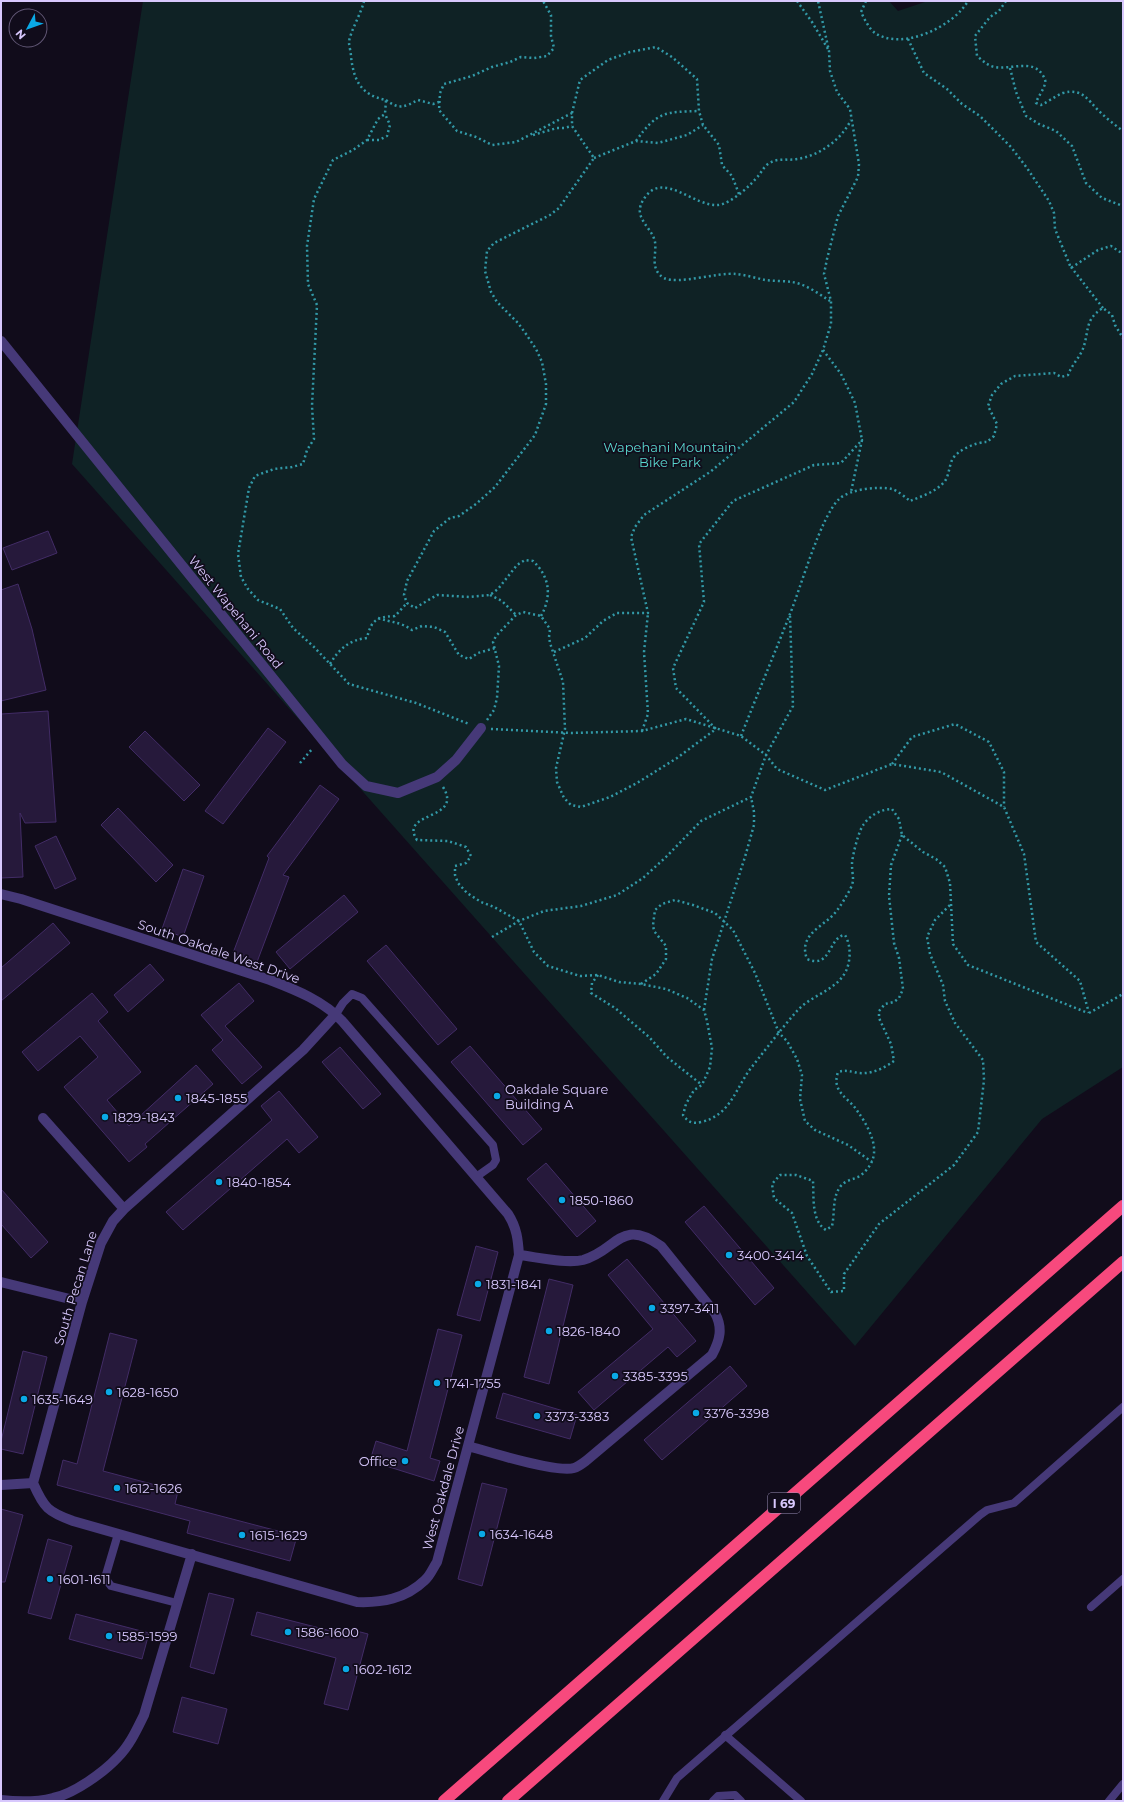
<svg xmlns="http://www.w3.org/2000/svg" width="1124" height="1802" font-family="Montserrat,sans-serif">
<style>
.park{fill:#0f2225}
.building{fill:#26193b;stroke:#422c66}
.lines{fill:none;stroke-linecap:round;stroke-linejoin:round}
.path{stroke:#3299a7;stroke-width:2.5;stroke-dasharray:2 3;stroke-linecap:butt}
.lane{stroke:#463978;stroke-width:8}
.street{stroke:#463978;stroke-width:10}
.highway{stroke:#f7497d;stroke-width:12}
.poi-dot{fill:#0aa9e6;stroke:#110c1b;stroke-width:1.5}
.labels{text-anchor:middle;dominant-baseline:central;stroke-width:3.5;stroke-linejoin:round;paint-order:stroke}
.shield{fill:#110c1b;stroke:#9c90b9;stroke-width:1}
.shield-label{font-size:12px;font-weight:bold;fill:#d8c8fd}
.park-label{font-size:13px;fill:#59d8cf;stroke:#110c1b}
.street-label{font-size:13px;fill:#d8c8fd;stroke:#110c1b}
.poi-label{font-size:13px;fill:#d8c8fd;stroke:#110c1b;text-anchor:start}
</style>
<rect width="100%" height="100%" fill="#110c1b"/>
<path class="park" d="M143 1H889L898 11 928 1H1123V1067L1042 1119 855 1346 72 464Z"/>
<path class="building" d="M48 531 57 553 12 570 3 548Z
M18 584 32 629 46 690 1 701V590Z
M48 711 56 822 25 823 20 813 23 877 1 878V714Z
M268 728 286 742 223 824 205 811Z
M145 731 200 785 184 801 129 747Z
M320 785 339 799 283 875 289 877 257 962 233 953 269 858 267 856Z
M118 808 173 865 156 882 101 825Z
M56 836 76 879 55 889 35 846Z
M183 869 204 876 183 937 162 929Z
M344 895 358 912 290 969 276 952Z
M53 923 70 943 1 1001V968Z
M386 945 457 1029 438 1045 367 961Z
M150 964 164 980 128 1012 114 995Z
M239 983 254 1001 225 1026 262 1067 242 1084 212 1050 223 1040 201 1015Z
M92 993 108 1012 98 1021 141 1072 107 1100 129 1126 196 1065 213 1084 145 1144 147 1147 129 1162 64 1087 98 1057 80 1036 38 1071 22 1052Z
M470 1046 542 1129 523 1145 451 1062Z
M340 1047 381 1094 363 1109 322 1062Z
M279 1091 318 1137 299 1153 287 1139 183 1230 166 1212 272 1120 261 1106Z
M546 1163 596 1221 577 1237 527 1179Z
M1 1189 48 1242 31 1258 1 1224Z
M704 1206 774 1288 755 1305 685 1222Z
M476 1246 498 1252 480 1321 457 1315Z
M627 1259 696 1341 677 1357 668 1347 594 1410 578 1392 653 1329 608 1275Z
M549 1279 573 1285 549 1384 524 1377Z
M438 1329 462 1335 430 1458 440 1461 434 1481 370 1461 376 1441 407 1451Z
M110 1333 137 1340 103 1471 178 1491 175 1504 297 1536 290 1561 187 1533 190 1521 57 1485 63 1460 77 1464Z
M23 1351 47 1357 23 1454 1 1449V1441Z
M730 1366 747 1386 662 1460 644 1440Z
M503 1393 577 1415 570 1439 496 1418Z
M482 1483 507 1489 482 1586 458 1579Z
M1 1509 23 1515 5 1582H1Z
M48 1539 72 1546 51 1619 28 1613Z
M209 1593 234 1599 214 1674 190 1667Z
M257 1612 343 1634 345 1628 368 1634 348 1710 324 1704 336 1658 251 1635Z
M76 1614 149 1633 142 1659 69 1639Z
M182 1697 227 1709 218 1744 173 1732Z"/>
<g class="lines">
<path class="path" d="M364 1C361 14 350 32 349 42 349 46 351 52 351 57 354 81 361 95 386 100L385 114 378 119 367 140 353 150 333 160 314 199 307 246 308 284 317 305 312 406 314 439 307 450 303 464 292 467 274 469 255 476 249 488 238 554 241 577 248 589 258 600 280 609 293 628 314 647 349 684 416 703 469 724
M797 1 812 22 828 49
M866 1 861 12C864 18 869 29 875 33 902 51 953 27 968 1
M1006 1 999 11 990 17 975 36 977 56C983 61 988 66 995 67 1010 70 1032 59 1042 74 1044 77 1046 80 1045 83 1044 90 1038 96 1036 103L1041 105C1048 102 1055 96 1063 93 1082 88 1087 99 1099 111 1106 118 1115 125 1123 131
M908 39 924 73 947 89 962 104 980 116 1011 147 1027 168 1049 201 1054 213 1055 229 1071 268 1098 250 1111 246 1123 254
M1010 68 1016 92 1026 116 1039 124 1056 131 1072 146 1086 183 1102 198 1123 206
M386 100C400 110 404 107 418 100L433 104 439 102
M572 113 580 80 608 60 630 52 656 47 672 57 697 79 699 111 703 125 719 145 722 165 732 176 739 194
M533 135 557 128H564L572 126
M367 140H379L387 136 390 125 385 114
M636 141C657 111 666 112 699 111
M594 158 636 141 658 143 687 135 703 125
M1071 267 1103 308
M830 301C819 294 806 284 792 282 784 281 774 281 765 280 756 278 746 275 736 274 718 272 678 285 664 278 649 269 657 254 655 242 653 231 642 224 640 213 639 207 642 201 646 196 664 172 695 207 718 205 731 204 751 185 759 175 762 171 764 167 768 164 778 157 787 161 797 159 819 156 841 140 851 120
M823 350 841 374 855 403 862 440
M490 595 502 601 516 615
M541 616C552 596 550 577 533 561L525 560 517 565 498 589 490 595 469 597 437 595 415 608 407 603 404 595 407 581 434 531 450 518 459 516 476 504 495 487 535 435 546 404V384L542 362 536 349 526 334 518 323 497 302 491 292 485 271 487 251 494 243 550 215 559 208 594 158 572 126V113L516 142 492 145 476 137 457 131 439 110 440 93 444 84 472 76 492 67 510 62 521 57 534 58 547 56 554 48 551 36V15L543 1
M378 618C392 623 399 621 412 630L422 626 434 627 445 632 459 655 469 659 478 653 495 648
M554 652 585 638 603 621 617 613H648L631 537 635 527 644 515 710 472 794 402 812 374 823 350 831 324V301L824 274 827 259 838 216 858 177 859 164 850 109 837 92 830 71 829 51 818 1
M330 664C339 649 349 640 367 638 371 620 377 617 395 616L407 603
M487 720 494 710 497 698 499 666 493 642 496 636 516 615 523 612 541 616 550 629 549 637 550 643 563 682 565 729 556 768 557 782 564 798 571 805 581 807 610 797 637 783 677 758 716 729 676 688 673 668 704 602 699 544 733 501 814 465 841 463 862 440 851 492
M491 729 571 733 642 731 686 719 741 736 766 755 777 769 825 790 892 764 941 772 1004 807 1024 854 1036 942 1080 981 1089 1013
M642 731 648 714 644 652 648 613
M741 736C757 695 774 655 790 614 801 587 820 518 839 499 850 489 878 486 892 489 898 491 905 497 910 501 922 496 936 492 945 481 949 475 949 467 952 460 957 450 976 442 987 442L994 436 997 424 988 406 992 395 1001 384 1015 376 1054 373 1061 377 1068 375C1072 365 1078 359 1082 351 1090 333 1083 320 1103 308L1112 315 1115 325 1123 338
M300 763 313 748
M892 764 912 737 955 724 989 742 1004 772V807
M443 787C464 821 398 811 417 840L448 841 466 847 471 856 466 863 455 866V875L458 883 467 893 481 902 494 907 519 921 534 952 548 966 580 976 598 975 619 982 641 984 666 989 687 998 704 1010 707 1021 712 1048 710 1067 702 1085 694 1090 686 1104 683 1115C688 1122 692 1124 701 1122 731 1115 735 1089 751 1068 766 1049 781 1029 797 1011 811 995 836 991 846 971 851 960 851 945 845 935 829 936 831 970 807 959 799 938 817 929 830 918 837 912 843 902 848 893 856 880 852 878 852 864 852 857 859 829 864 824 870 815 882 809 892 809L899 819 902 835 923 852 936 859 945 867 950 883 953 944 968 965 1088 1013
M902 835 891 865 889 896 894 943 899 958 903 989 899 998 894 1002 885 1004 879 1011V1018L891 1044 894 1061C883 1069 868 1076 854 1072 847 1071 845 1070 838 1072 831 1093 849 1097 858 1112 865 1121 874 1138 874 1149 875 1160 868 1171 858 1177 852 1180 845 1180 840 1187 832 1198 835 1213 832 1226L826 1230C811 1221 814 1196 813 1181L796 1175H780L772 1184 774 1198 792 1213 807 1256 831 1292 844 1291V1274L879 1224 954 1165 978 1132 984 1080 983 1060 955 1023 945 1001 943 985 930 954 927 937 935 920 951 904
M492 937 519 921 544 911 581 906 617 895 643 878 666 857 701 821 751 797 766 755 793 706 790 616
M598 975 592 983 591 993 615 1008 649 1037 667 1057 702 1085
M641 984 656 974 666 959V946L654 931 653 925 655 910 662 904 675 900 693 905 715 913 733 930 755 973 779 1033 787 1041 797 1059 802 1075 800 1099 805 1121 815 1130 848 1145 872 1162
M704 1010 712 959 745 857 754 825V812L751 797
M1089 1013 1123 994"/>
<path class="lane" d="M336 1014 343 1003 352 994 362 998 493 1145 496 1160 493 1165 476 1177
M118 1534 105 1578 111 1586 177 1603
M1091 1607 1123 1579
M725 1735 801 1801
M663 1801 677 1778 980 1515 987 1510 1014 1503 1123 1407
M713 1801 718 1796 735 1795 741 1801
M1109 1801 1123 1784"/>
<path class="street" d="M1 341 342 764 366 786 398 793 437 777 456 760 481 728
M1 894 21 899 270 980C296 990 324 1001 343 1022L508 1214C517 1228 518 1240 519 1255L437 1562C433 1568 430 1576 425 1580 405 1599 382 1603 357 1602L73 1521C48 1512 44 1508 33 1483L82 1302 101 1243 113 1221 124 1209 303 1050 336 1014
M43 1118 124 1209
M1 1282 82 1302
M468 1446C489 1452 556 1473 574 1468 578 1467 583 1463 587 1460L712 1355C720 1340 723 1328 715 1313L661 1246C620 1217 617 1251 583 1260 566 1264 537 1257 519 1255
M1 1485 33 1483
M1 1800C18 1802 37 1802 53 1798 74 1794 104 1772 118 1757 130 1745 137 1729 144 1715L192 1554"/>
<path class="highway" d="M444 1801 1123 1206
M508 1801 1123 1262"/>
</g>
<g class="poi-dot">
<circle cx="497" cy="1096" r="4"/>
<circle cx="178" cy="1098" r="4"/>
<circle cx="105" cy="1117" r="4"/>
<circle cx="219" cy="1182" r="4"/>
<circle cx="562" cy="1200" r="4"/>
<circle cx="729" cy="1255" r="4"/>
<circle cx="478" cy="1284" r="4"/>
<circle cx="652" cy="1308" r="4"/>
<circle cx="549" cy="1331" r="4"/>
<circle cx="615" cy="1376" r="4"/>
<circle cx="437" cy="1383" r="4"/>
<circle cx="109" cy="1392" r="4"/>
<circle cx="24" cy="1399" r="4"/>
<circle cx="696" cy="1413" r="4"/>
<circle cx="537" cy="1416" r="4"/>
<circle cx="405" cy="1461" r="4"/>
<circle cx="117" cy="1488" r="4"/>
<circle cx="482" cy="1534" r="4"/>
<circle cx="242" cy="1535" r="4"/>
<circle cx="50" cy="1579" r="4"/>
<circle cx="288" cy="1632" r="4"/>
<circle cx="109" cy="1636" r="4"/>
<circle cx="346" cy="1669" r="4"/>
</g>
<g class="labels">
<rect class="shield" x="768" y="1493" width="32" height="20" rx="3"/>
<g class="shield-label">
<text x="784" y="1503">I 69</text>
</g>
<g class="park-label">
<text x="670" y="447">Wapehani Mountain<tspan x="670" dy="15">Bike Park</tspan></text>
</g>
<g class="street-label">
<text transform="translate(236 612) rotate(51)">West Wapehani Road</text>
<text transform="translate(219 951) rotate(19)">South Oakdale West Drive</text>
<text transform="translate(75 1288) rotate(-73)">South Pecan Lane</text>
<text transform="translate(443 1488) rotate(-75)">West Oakdale Drive</text>
</g>
<g class="poi-label">
<text x="505" y="1089">Oakdale Square<tspan x="505" dy="15">Building A</tspan></text>
<text x="186" y="1098">1845-1855</text>
<text x="113" y="1117">1829-1843</text>
<text x="227" y="1182">1840-1854</text>
<text x="570" y="1200">1850-1860</text>
<text x="737" y="1255">3400-3414</text>
<text x="486" y="1284">1831-1841</text>
<text x="660" y="1308">3397-3411</text>
<text x="557" y="1331">1826-1840</text>
<text x="623" y="1376">3385-3395</text>
<text x="445" y="1383">1741-1755</text>
<text x="117" y="1392">1628-1650</text>
<text x="32" y="1399">1635-1649</text>
<text x="704" y="1413">3376-3398</text>
<text x="545" y="1416">3373-3383</text>
<text x="397" y="1461" text-anchor="end">Office</text>
<text x="125" y="1488">1612-1626</text>
<text x="490" y="1534">1634-1648</text>
<text x="250" y="1535">1615-1629</text>
<text x="58" y="1579">1601-1611</text>
<text x="296" y="1632">1586-1600</text>
<text x="117" y="1636">1585-1599</text>
<text x="354" y="1669">1602-1612</text>
</g>
</g>
<rect width="1124" height="1802" fill="none" stroke="#d8c8fd" stroke-width="4"/>
<g transform="translate(28 28) rotate(229)"><circle r="19" fill="#110c1b" stroke="#615775"/>
<path d="M0-3L7 15L0 10L-7 15Z" fill="#0aa9e6"/>
<text y="-6" font-size="11" font-weight="bold" text-anchor="middle" fill="#d8c8fd">N</text>
</g>
</svg>
